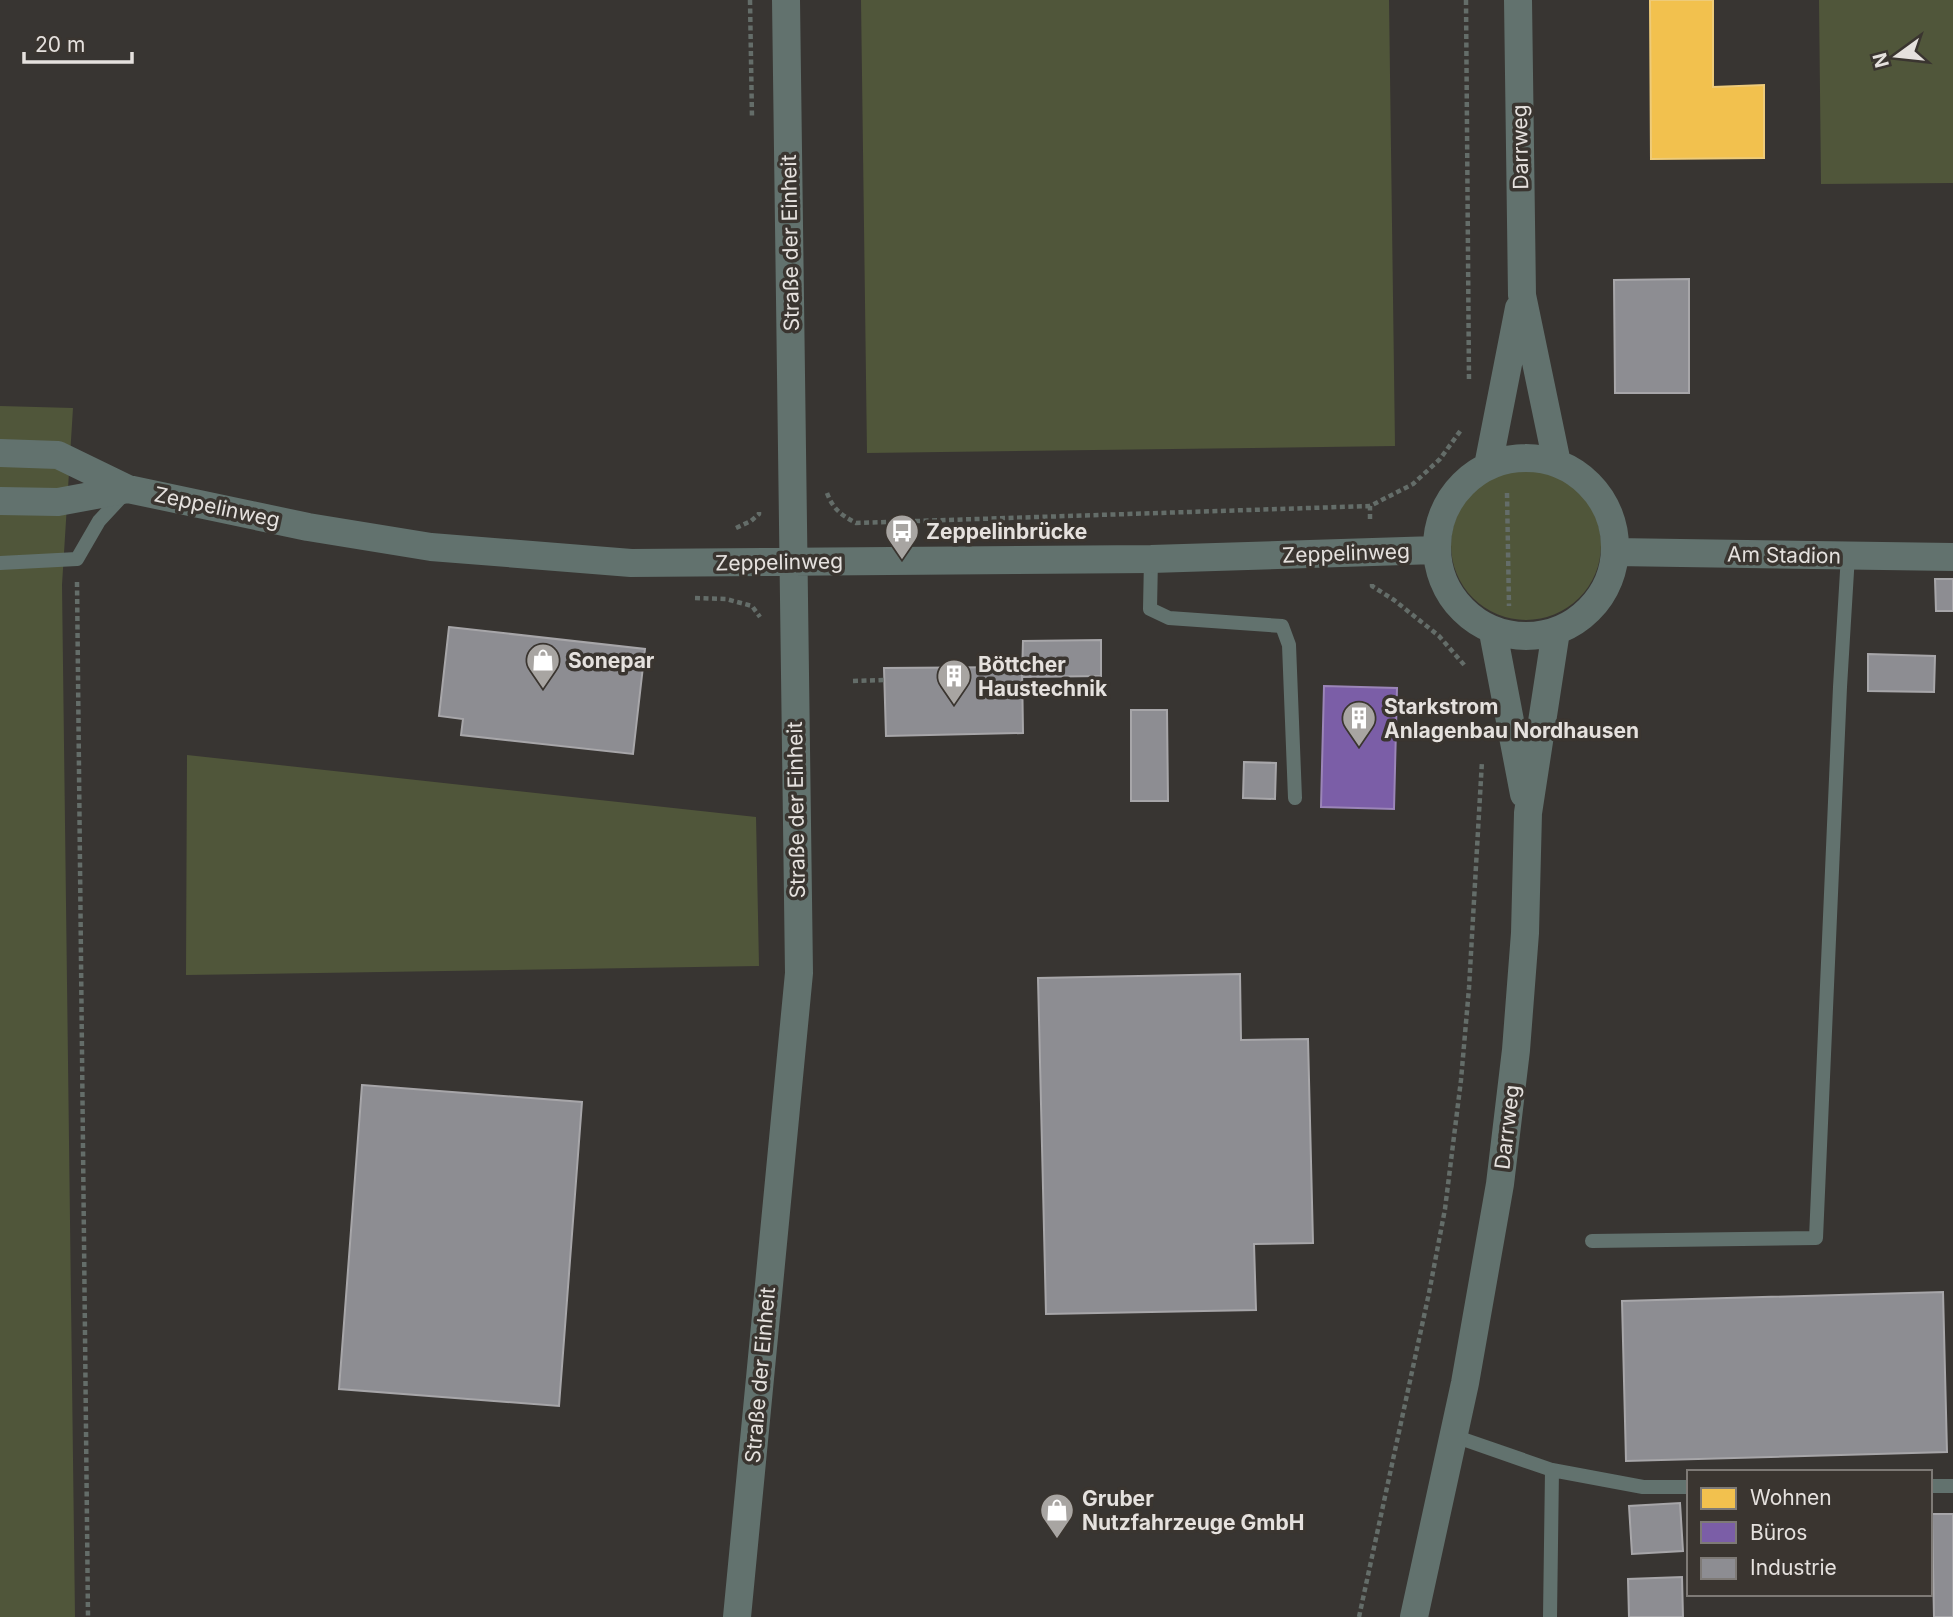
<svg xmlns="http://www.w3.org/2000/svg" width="1953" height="1617" font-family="Inter,sans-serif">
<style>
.green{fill:#50563a}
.homes{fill:#f2c14e;stroke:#eecb79;stroke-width:2}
.offices{fill:#7b5ea7;stroke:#9b85b8;stroke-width:2}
.industry{fill:#8d8d92;stroke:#a7a6a9;stroke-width:2}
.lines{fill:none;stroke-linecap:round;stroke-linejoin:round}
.path{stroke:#646d69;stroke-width:4.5;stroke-dasharray:5 3.5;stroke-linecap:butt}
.service{stroke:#62726e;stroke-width:14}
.minor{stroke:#62726e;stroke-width:28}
.labels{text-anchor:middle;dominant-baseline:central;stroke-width:7;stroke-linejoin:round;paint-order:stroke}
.street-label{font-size:21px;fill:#e5e1de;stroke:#3a3530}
.poi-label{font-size:21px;font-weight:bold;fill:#e5e1de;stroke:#3a3530;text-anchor:start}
</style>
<rect width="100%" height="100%" fill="#383532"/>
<path class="green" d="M861 0H1389L1395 446 867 453Z
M1819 0H1953V183L1821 184Z
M0 406 73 408 62 585 75 1617H0Z
M1451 545a75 75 0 1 1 150 0a75 75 0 1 1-150 0Z
M187 755 756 817 759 966 186 975Z"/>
<path class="homes" d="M1650 0H1713V87L1764 85V158L1651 159Z"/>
<path class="offices" d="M1324 686 1397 688 1394 809 1321 807Z"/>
<path class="industry" d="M1689 279V393H1615L1614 280Z
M1935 579H1953V611H1936Z
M449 627 645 649 633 754 461 735 463 719 439 716Z
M1101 640V676L1022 677 1023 641Z
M1868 654 1935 656 1934 692 1868 691Z
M1022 667 1023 733 886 736 884 668Z
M1131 710H1167L1168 801H1131Z
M1244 762 1276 763 1275 799 1243 798Z
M1240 974 1241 1040 1308 1039 1313 1243 1254 1244 1256 1310 1046 1314 1038 978Z
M362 1085 582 1102 559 1406 339 1389Z
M1943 1292 1947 1452 1626 1461 1622 1301Z
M1680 1503 1683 1551 1632 1554 1629 1506Z
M1932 1514H1953V1617H1934Z
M1682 1577 1683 1617H1629L1628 1579Z"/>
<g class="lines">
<path class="path" d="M750 0 752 118
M1466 0 1469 381
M827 493C833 509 841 515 856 523L1370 506
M1507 493 1509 606
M1370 519V506L1413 484 1440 459 1461 430
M736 528 751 521 759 514V512
M77 582 88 1617
M1372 584V586L1394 600 1439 636 1466 667
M695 598 726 599 752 606 760 617
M853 681 884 680
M1359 1617 1429 1293 1445 1209 1461 1080 1469 988 1482 761"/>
<path class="service" d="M1151 559 1150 609 1169 618 1282 626 1289 645 1295 798
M0 563 77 559 99 521 125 493
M1592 1241 1816 1238 1840 687 1848 555
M1454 1436 1552 1470 1550 1617
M1552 1470 1643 1487H1689
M1930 1486H1953"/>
<path class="minor" d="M1518 0 1522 295 1557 463
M0 453 58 455 128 489 308 527 431 547 631 563 1151 559 1436 550
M1437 547a89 89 0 1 1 178 0a89 89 0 1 1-178 0Z
M1488 466 1519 308
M0 501 58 502 128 489
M1615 552 1953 557
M1493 632 1524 794
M737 1617 799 973 786 0
M1414 1617 1465 1383 1500 1184 1516 1050 1525 933 1528 813 1556 631"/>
</g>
<defs>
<g id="bus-pin" transform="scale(1.75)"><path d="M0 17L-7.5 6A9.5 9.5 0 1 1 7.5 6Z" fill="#a8a5a2" stroke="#3a3530"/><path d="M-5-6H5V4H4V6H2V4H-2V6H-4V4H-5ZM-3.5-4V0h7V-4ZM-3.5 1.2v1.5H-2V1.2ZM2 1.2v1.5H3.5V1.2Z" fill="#fff"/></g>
<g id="shop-pin" transform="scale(1.75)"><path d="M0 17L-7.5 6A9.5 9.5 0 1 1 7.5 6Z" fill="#a8a5a2" stroke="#3a3530"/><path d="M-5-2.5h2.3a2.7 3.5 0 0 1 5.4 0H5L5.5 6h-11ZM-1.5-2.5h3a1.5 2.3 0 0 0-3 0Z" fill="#fff"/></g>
<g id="building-pin" transform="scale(1.75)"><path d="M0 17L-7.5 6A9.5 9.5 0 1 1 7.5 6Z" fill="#a8a5a2" stroke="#3a3530"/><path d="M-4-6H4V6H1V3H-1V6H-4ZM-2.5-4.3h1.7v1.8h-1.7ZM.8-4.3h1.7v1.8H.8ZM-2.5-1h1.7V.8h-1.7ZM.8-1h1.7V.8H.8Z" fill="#fff"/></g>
</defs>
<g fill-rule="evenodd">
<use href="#bus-pin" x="902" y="531"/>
<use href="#shop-pin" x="543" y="660"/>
<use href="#building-pin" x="954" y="676"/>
<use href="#building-pin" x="1359" y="718"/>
<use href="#shop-pin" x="1057" y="1510"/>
</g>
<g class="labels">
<g class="street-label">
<text transform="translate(1520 147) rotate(-91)">Darrweg</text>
<text transform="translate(790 243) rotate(-91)">Straße der Einheit</text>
<text transform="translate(217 507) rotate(12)">Zeppelinweg</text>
<text transform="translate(1346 553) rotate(-2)">Zeppelinweg</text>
<text transform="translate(1784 555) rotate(1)">Am Stadion</text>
<text transform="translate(779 562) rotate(-1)">Zeppelinweg</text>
<text transform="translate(796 810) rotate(-91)">Straße der Einheit</text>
<text transform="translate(1507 1127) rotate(-83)">Darrweg</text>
<text transform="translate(760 1375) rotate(-85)">Straße der Einheit</text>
</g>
<g class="poi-label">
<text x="926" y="531">Zeppelinbrücke</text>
<text x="568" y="660">Sonepar</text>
<text x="978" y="664">Böttcher<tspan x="978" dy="24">Haustechnik</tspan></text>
<text x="1384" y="706">Starkstrom<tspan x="1384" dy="24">Anlagenbau Nordhausen</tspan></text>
<text x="1082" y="1498">Gruber<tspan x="1082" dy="24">Nutzfahrzeuge GmbH</tspan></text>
</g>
</g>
<rect x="1687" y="1470" width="245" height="126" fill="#3a3530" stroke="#7e7a76" stroke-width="2"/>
<rect x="1701" y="1488" width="35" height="21" fill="#f2c14e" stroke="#7e7a76" stroke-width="2"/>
<text x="1750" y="1505" font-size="21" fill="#e5e1de">Wohnen</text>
<rect x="1701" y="1522" width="35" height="21" fill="#7b5ea7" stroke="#7e7a76" stroke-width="2"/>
<text x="1750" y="1540" font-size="21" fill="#e5e1de">Büros</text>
<rect x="1701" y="1558" width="35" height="21" fill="#8d8d92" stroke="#7e7a76" stroke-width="2"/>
<text x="1750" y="1575" font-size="21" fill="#e5e1de">Industrie</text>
<g transform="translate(1897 56) rotate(255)" stroke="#3a3530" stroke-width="5" paint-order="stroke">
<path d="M0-5L12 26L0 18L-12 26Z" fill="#e5e1de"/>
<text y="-10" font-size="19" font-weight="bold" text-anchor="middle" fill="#e5e1de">N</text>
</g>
<path d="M24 52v10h108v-10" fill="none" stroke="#e5e1de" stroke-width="3.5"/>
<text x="35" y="52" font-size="21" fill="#e5e1de" stroke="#3a3530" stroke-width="5" paint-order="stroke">20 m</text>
</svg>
